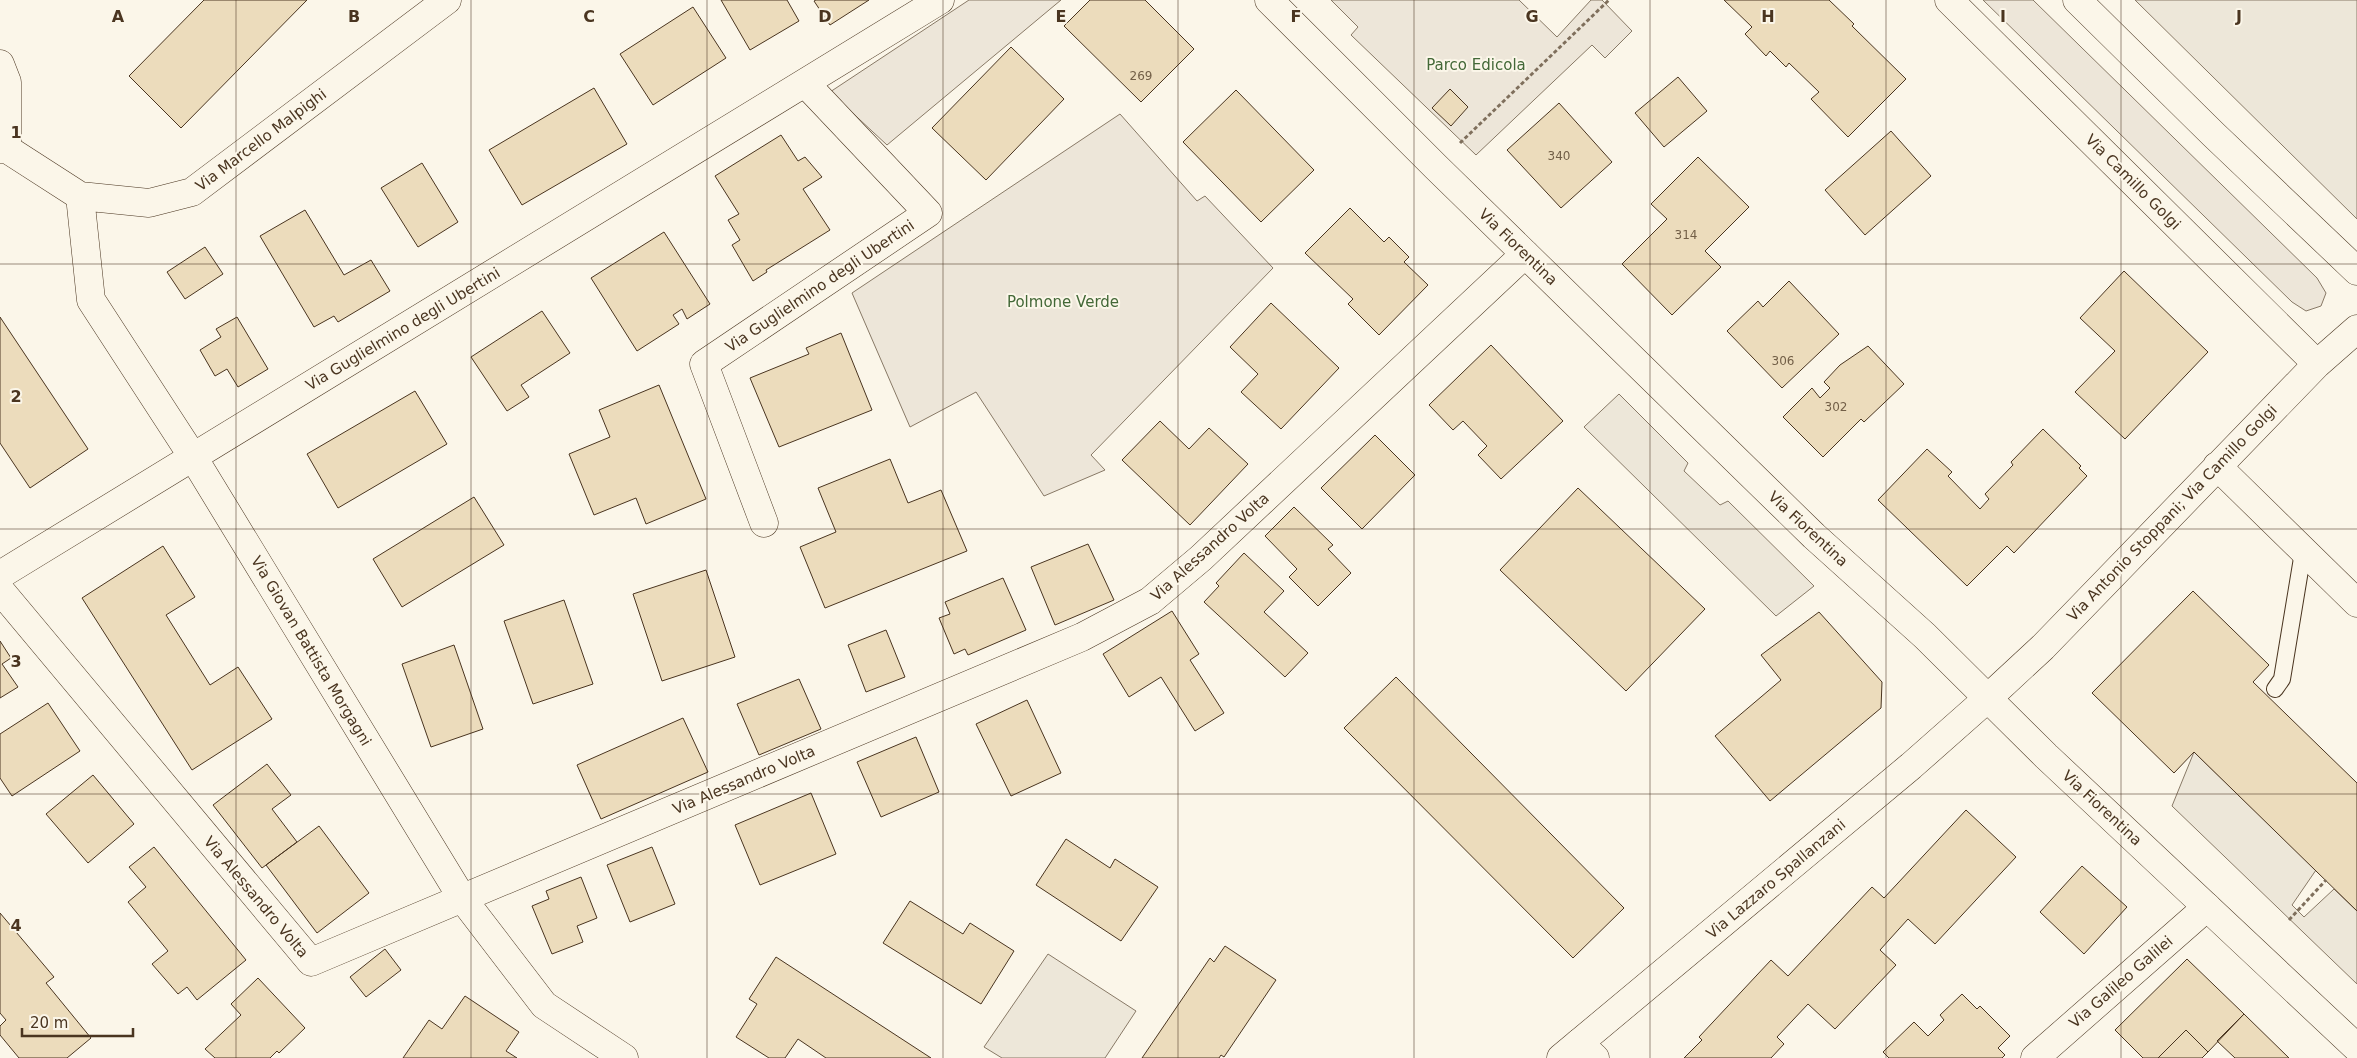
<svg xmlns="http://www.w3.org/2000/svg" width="2357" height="1058" font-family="'DejaVu Sans',sans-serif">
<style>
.green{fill:#ede6d9;stroke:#887966}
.parking{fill:#ede7d9;stroke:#887966}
.building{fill:#ecdcbc;stroke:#4a3520}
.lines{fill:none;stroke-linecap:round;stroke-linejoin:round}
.service-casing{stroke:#4a3520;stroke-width:18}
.minor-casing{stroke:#4a3520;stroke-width:29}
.tertiary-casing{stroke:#4a3520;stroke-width:29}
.primary-casing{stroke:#4a3520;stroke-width:29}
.path{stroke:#7f6f5c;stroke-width:3;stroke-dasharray:4 2.5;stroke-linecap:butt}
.service{stroke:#fbf6e9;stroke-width:16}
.minor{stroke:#fbf6e9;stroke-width:28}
.tertiary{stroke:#fbf6e9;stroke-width:28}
.primary{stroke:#fbf6e9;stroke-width:28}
.grid{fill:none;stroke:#4a3520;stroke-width:1;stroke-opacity:0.55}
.labels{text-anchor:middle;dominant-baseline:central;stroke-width:4;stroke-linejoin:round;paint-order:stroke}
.number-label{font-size:12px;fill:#725f47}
.park-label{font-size:15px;fill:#436837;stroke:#fbf6e9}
.street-label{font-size:15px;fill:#4a3520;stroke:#fbf6e9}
.grid-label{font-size:16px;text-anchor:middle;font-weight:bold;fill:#4a3520;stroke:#fbf6e9;stroke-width:4;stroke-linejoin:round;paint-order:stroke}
</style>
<rect width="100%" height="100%" fill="#fbf6e9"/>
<path class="green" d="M969 0H1061L887 145 830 92Z
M1331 0H1519L1557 37 1591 0H1602L1632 31 1605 58 1592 45 1476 155 1351 35 1358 27Z
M1983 0H2033L2317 278 2326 293 2321 306 2306 311 2292 302Z
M1120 114 1197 201 1205 196 1273 268 1091 455 1105 470 1044 496 976 392 910 427 852 293Z"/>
<path class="parking" d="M2135 0H2357V219Z
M1619 394 1688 463 1684 471 1720 505 1728 501 1814 586 1776 616 1584 427Z
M2194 752 2316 870 2292 905 2304 917 2334 889 2357 911V984L2172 806Z
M1048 954 1136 1011 1105 1058H1002L984 1047Z"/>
<path class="building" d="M204 0H307L181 128 129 76Z
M721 0H787L799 21 750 50Z
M816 0H869L830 25 814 1Z
M1090 0H1145L1194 49 1141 102 1064 26Z
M1724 0H1829L1854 24 1852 26 1906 79 1848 137 1811 99 1819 92 1789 63 1786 67 1770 51 1766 56 1745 34 1752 27Z
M693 7 726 58 653 105 620 54Z
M1011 47 1064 99 986 180 932 128Z
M1678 77 1707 111 1664 147 1635 113Z
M594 88 627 144 522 205 489 150Z
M1450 89 1468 107 1451 126 1432 108Z
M1236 90 1314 170 1261 222 1183 142Z
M1559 103 1612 162 1561 208 1507 150Z
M1891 131 1931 176 1865 235 1825 190Z
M781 135 798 161 805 157 822 177 803 189 830 230 766 270 767 272 753 281 732 245 740 240 728 220 739 214 715 176Z
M1698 157 1749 207 1705 251 1721 267 1672 315 1622 264 1667 219 1651 204Z
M422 163 458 222 418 247 381 188Z
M1350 208 1384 242 1389 237 1409 257 1404 262 1428 285 1379 335 1348 304 1353 299 1305 253Z
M305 210 344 275 371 260 390 291 338 322 334 316 314 327 260 236Z
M664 232 710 304 687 319 682 309 673 315 679 324 637 351 591 278Z
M205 247 223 274 185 299 167 272Z
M2124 271 2208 352 2125 439 2075 392 2115 351 2080 318Z
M1789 281 1839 334 1782 388 1727 331 1758 301 1763 307Z
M1271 303 1339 368 1281 429 1241 392 1258 374 1230 347Z
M542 311 570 353 521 385 529 397 507 411 471 357Z
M0 317 88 449 30 488 0 443Z
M237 317 268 369 238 387 227 369 215 376 200 350 221 337 216 329Z
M841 333 872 410 779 447 750 378 809 354 806 348Z
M1491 345 1563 421 1501 479 1478 455 1487 446 1463 421 1453 430 1429 405Z
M1868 346 1904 384 1864 422 1861 419 1823 457 1783 417 1812 388 1820 398 1830 388 1824 382 1840 365Z
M659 385 706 499 646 524 636 498 594 515 569 454 610 437 599 410Z
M415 391 447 444 338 508 307 454Z
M1160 421 1189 449 1209 428 1248 464 1190 525 1122 460Z
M2043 429 2081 466 2079 468 2087 476 2014 553 2007 546 1967 586 1878 500 1927 449 1952 472 1948 476 1980 509 1989 499 1985 494 2013 465 2011 462Z
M1375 435 1415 475 1362 529 1321 488Z
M890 459 908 503 941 490 967 551 825 608 800 547 836 532 818 488Z
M1578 488 1705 609 1626 691 1500 570Z
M474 497 504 545 402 607 373 559Z
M1294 507 1333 545 1328 549 1351 573 1318 606 1289 577 1297 569 1265 536Z
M1088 544 1114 600 1055 625 1031 567Z
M163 546 195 597 166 615 210 685 238 667 272 719 192 770 82 598Z
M1244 553 1284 591 1264 612 1308 653 1285 677 1204 602 1219 586 1216 583Z
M706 570 735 657 662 681 633 594Z
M1003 578 1026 630 968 655 965 649 954 654 939 618 950 614 945 602Z
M2193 591 2269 665 2253 682 2357 783V911L2194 752 2174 773 2092 693Z
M564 600 593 684 533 704 504 621Z
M1172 611 1199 654 1190 660 1224 713 1195 731 1161 677 1129 697 1103 654Z
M1819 612 1882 682 1881 708 1770 801 1715 736 1781 680 1761 655Z
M886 630 905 677 866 692 848 645Z
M0 641 11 658 2 664 18 687 0 698Z
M454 645 483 729 431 747 402 664Z
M1396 677 1624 908 1573 958 1344 728Z
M799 679 821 729 759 755 737 704Z
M1027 700 1061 773 1011 796 976 724Z
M48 703 80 751 12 796 0 778V734Z
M683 718 708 772 601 819 577 765Z
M916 737 939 792 881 817 857 762Z
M267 764 291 795 272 809 297 842 262 868 213 805Z
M93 775 134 824 88 863 46 814Z
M811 793 836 854 760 885 735 825Z
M1966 810 2016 857 1935 944 1908 919 1880 950 1896 965 1835 1029 1808 1004 1777 1037 1784 1044 1771 1058H1684L1702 1040 1699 1037 1771 960 1788 976 1872 887 1884 898Z
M319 826 369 893 317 933 266 865Z
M1066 839 1110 868 1115 859 1158 887 1121 941 1036 885Z
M154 847 246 960 197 1000 187 987 178 994 152 964 168 951 128 902 146 887 129 867Z
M652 847 675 904 630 922 607 865Z
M2082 866 2127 907 2084 954 2040 912Z
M581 877 597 918 577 926 583 942 552 954 532 906 549 899 546 891Z
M910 901 963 934 970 923 1014 951 981 1004 883 943Z
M0 913 54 977 46 983 91 1038 67 1058H19L0 1035V1026L6 1020 0 1013Z
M1225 946 1276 980 1224 1057 1221 1055 1219 1058H1142L1210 958 1214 962Z
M385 949 401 970 366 997 350 977Z
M776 957 931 1058H826L798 1039 785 1058H769L736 1037 757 1004 749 999Z
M2187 959 2244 1014 2208 1052 2186 1030 2158 1058H2143L2115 1030Z
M258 978 305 1028 279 1053 277 1051 270 1058H215L205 1049 241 1015 231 1004Z
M1962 994 1977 1009 1980 1006 2010 1036 1998 1048 2005 1055 2002 1058H1889L1883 1052 1914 1022 1928 1036 1944 1020 1940 1015Z
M465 996 519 1032 506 1051 517 1058H403L429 1020 442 1029Z
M2244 1014 2289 1058H2235L2217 1041Z
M2186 1030 2208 1052 2202 1058H2158Z"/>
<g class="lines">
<g class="service-casing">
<path id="service" d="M2275 689 2282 679 2303 552"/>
</g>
<g class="minor-casing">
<path id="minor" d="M1949 0 2317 364
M2077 0 2213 134 2357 271
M0 64 7 82V149
M0 149H7L80 196 149 203 192 192 447 0
M80 196 91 300 193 457 462 898 544 1005 624 1058
M2217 466 2357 603
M764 523 704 364 928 213 805 83
M0 575 940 0
M0 590 311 962 1082 637 1150 601 1201 558 1525 254
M1988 698 2043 647 2317 364 2357 329
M1579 1043 1595 1058
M2035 1058 2207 907"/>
</g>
<g class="tertiary-casing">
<path id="tertiary" d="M1561 1058 1911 766 1988 698"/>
</g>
<g class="primary-casing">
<path id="primary" d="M1269 0 1436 167 1814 536 1925 636 2046 756 2357 1048"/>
</g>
<path class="path" d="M1460 143 1609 0
M2289 920 2326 880"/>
<use href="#service" class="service"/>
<use href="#minor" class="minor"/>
<use href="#tertiary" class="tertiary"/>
<use href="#primary" class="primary"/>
</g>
<path class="grid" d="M236 0V1058M471 0V1058M707 0V1058M943 0V1058M1178 0V1058M1414 0V1058M1650 0V1058M1886 0V1058M2121 0V1058M0 264H2357M0 529H2357M0 794H2357"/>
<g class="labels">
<g class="number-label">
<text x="1141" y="76">269</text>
<text x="1559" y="156">340</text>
<text x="1686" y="235">314</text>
<text x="1783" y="361">306</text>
<text x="1836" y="407">302</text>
</g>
<g class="park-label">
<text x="1476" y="65">Parco Edicola</text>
<text x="1063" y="302">Polmone Verde</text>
</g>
<g class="street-label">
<text transform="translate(261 140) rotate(-37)">Via Marcello Malpighi</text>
<text transform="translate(2133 182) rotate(45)">Via Camillo Golgi</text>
<text transform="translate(1518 247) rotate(44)">Via Fiorentina</text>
<text transform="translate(820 286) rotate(-34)">Via Guglielmino degli Ubertini</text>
<text transform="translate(403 329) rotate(-31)">Via Guglielmino degli Ubertini</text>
<text transform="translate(2172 513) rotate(-46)">Via Antonio Stoppani; Via Camillo Golgi</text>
<text transform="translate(1808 529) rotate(43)">Via Fiorentina</text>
<text transform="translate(1210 547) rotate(-42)">Via Alessandro Volta</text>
<text transform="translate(311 651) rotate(59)">Via Giovan Battista Morgagni</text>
<text transform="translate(744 780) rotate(-23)">Via Alessandro Volta</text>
<text transform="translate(2102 808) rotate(43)">Via Fiorentina</text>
<text transform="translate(1776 879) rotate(-40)">Via Lazzaro Spallanzani</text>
<text transform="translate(256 897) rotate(50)">Via Alessandro Volta</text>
<text transform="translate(2121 982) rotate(-41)">Via Galileo Galilei</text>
</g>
</g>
<g class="grid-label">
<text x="118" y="22">A</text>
<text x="354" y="22">B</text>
<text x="589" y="22">C</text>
<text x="825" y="22">D</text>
<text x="1061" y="22">E</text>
<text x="1296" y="22">F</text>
<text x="1532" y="22">G</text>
<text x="1768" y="22">H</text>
<text x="2003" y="22">I</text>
<text x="2239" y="22">J</text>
<text x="16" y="138">1</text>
<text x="16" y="402">2</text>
<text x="16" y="667">3</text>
<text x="16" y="931">4</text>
</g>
<path d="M22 1028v8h111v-8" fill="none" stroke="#4a3520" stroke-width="2.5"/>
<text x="30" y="1028" font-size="15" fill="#4a3520" stroke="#fbf6e9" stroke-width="4" paint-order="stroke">20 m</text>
</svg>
